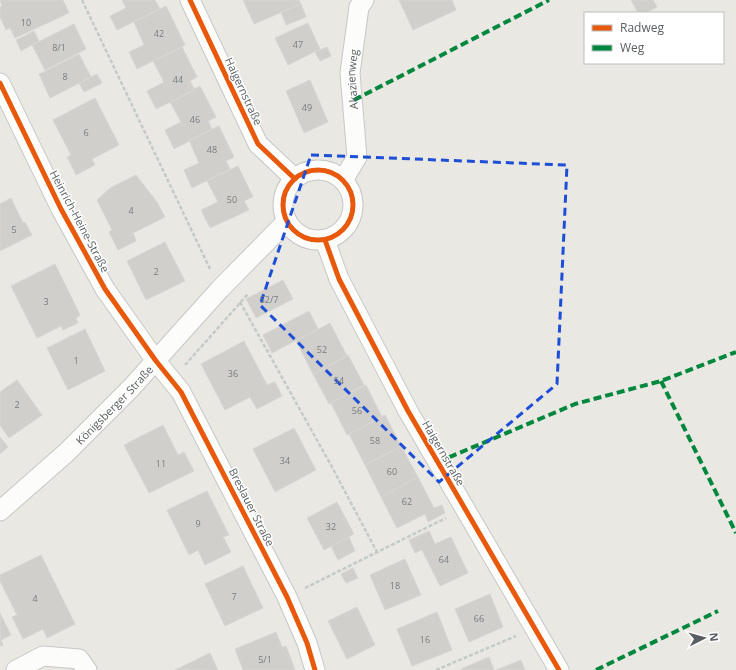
<svg xmlns="http://www.w3.org/2000/svg" width="736" height="670" font-family="'Open Sans',sans-serif">
<style>
.building{fill:#d1cfcc;stroke:#d9d6d2}
.lines{fill:none;stroke-linecap:round;stroke-linejoin:round}
.minor-casing{stroke:#c7c7c7;stroke-width:21}
.path{stroke:#c4cbc7;stroke-width:2.5;stroke-dasharray:4 2;stroke-linecap:butt}
.minor{stroke:#fcfcfb;stroke-width:19}
.quiet{stroke:#00873e;stroke-width:4;stroke-dasharray:8 4;stroke-linecap:butt}
.cycleway-casing{stroke:#fff;stroke-width:8}
.cycleway{stroke:#e8590c;stroke-width:5}
.marked{fill:none;stroke:#1d4ed8;stroke-width:3;stroke-dasharray:8 5;stroke-linejoin:round}
.labels{text-anchor:middle;dominant-baseline:central;stroke-width:3;stroke-linejoin:round;paint-order:stroke}
.number-label{font-size:9px;fill:#787c7e}
.street-label{font-size:11px;fill:#585e62;stroke:#fff}
</style>
<rect width="100%" height="100%" fill="#eae8e2"/>
<path class="building" d="M0 0H63L69 13 15 38 10 28 6 30 0 17V7L2 6Z
M122 0H155L160 9 117 30 110 16 126 8Z
M243 0H299L301 4 254 24Z
M399 0H452L456 10 413 30Z
M631 0H653L657 7 645 13H638Z
M301 4 306 17 286 25 281 12Z
M166 6 185 45 137 69 129 52 144 45 134 22Z
M308 23 320 49 288 65 275 38Z
M74 24 86 49 45 70 32 45Z
M34 31 39 41 21 51 16 40Z
M182 47 197 77 190 81 195 90 156 109 147 91 164 82 153 61Z
M327 47 331 56 320 61 315 52Z
M79 54 91 77 50 98 39 74Z
M97 74 102 83 84 92 79 83Z
M310 80 328 122 304 133 286 91Z
M200 86 216 117 208 121 212 129 174 149 165 130 181 122 170 102Z
M95 98 119 145 92 159 95 165 76 175 67 157 71 155 53 120Z
M219 126 234 157 226 161 230 169 192 188 184 170 199 163 189 140Z
M238 166 253 197 244 201 249 210 210 228 201 210 218 202 207 181Z
M136 175 157 202 165 217 133 233 136 241 118 250 109 232 112 230 97 200 110 188Z
M11 198 23 223 25 222 32 235 0 251V204Z
M165 242 185 281 146 300 127 261Z
M55 264 80 315 76 318 78 323 63 330 61 326 37 338 11 286Z
M283 280 293 299 256 318 246 299Z
M309 311 318 329 272 353 263 335Z
M330 323 347 356 313 374 296 341Z
M85 329 105 371 68 390 47 348Z
M244 341 267 385 275 382 282 396 257 409 250 397 225 410 201 364Z
M348 355 364 385 329 404 313 374Z
M17 380 42 415 9 438 0 425V392Z
M366 385 382 417 347 435 331 403Z
M385 415 401 446 365 465 349 434Z
M163 425 178 455 184 452 194 471 149 493 124 445Z
M294 428 316 470 275 492 253 449Z
M0 437 8 447 0 454Z
M401 446 418 477 381 497 365 465Z
M418 477 434 508 442 505 445 513 428 522 425 514 397 528 381 497Z
M207 491 229 535 223 537 231 552 205 565 198 550 189 555 167 510Z
M337 502 354 534 324 550 307 518Z
M429 531 435 544 451 537 468 573 440 586 422 550 415 553 409 540Z
M349 537 355 551 338 560 331 546Z
M41 555 75 624 47 638 43 629 23 639 12 617 17 615 0 581V575Z
M405 559 421 595 385 610 370 575Z
M243 566 263 608 225 626 205 584Z
M353 568 358 578 346 583 341 574Z
M490 594 503 627 469 642 455 609Z
M357 607 375 645 347 659 328 621Z
M437 612 452 650 412 666 397 629Z
M0 613 11 635 1 640 3 645 0 646Z
M276 632 282 647 286 646 295 670H243L235 649Z
M210 653 218 670H175Z
M489 657 494 670H461V669Z
M521 660 525 670H496Z"/>
<g class="lines">
<g class="minor-casing">
<g id="minor">
<path d="M190 0 258 144 295 179"/>
<path d="M0 83 61 209 105 289 156 361 181 392 287 597 307 643 315 670"/>
<circle cx="318" cy="205" r="35"/>
<path id="s1" d="M343 180 357 157 350 73 359 7 364 0"/>
<path d="M325 240 339 279 408 411 559 670"/>
<path id="s2" d="M0 511 66 453 131 388 220 289 287 221"/>
<path d="M16 670 43 656 79 659 87 670"/>
</g>
</g>
<path class="path" d="M82 0 210 269
M240 302 332 467 377 552
M185 365 248 294
M305 588 446 518
M436 670 516 636"/>
<use href="#minor" class="minor"/>
<path class="quiet" d="M354 100 549 0
M661 381 736 533
M438 462 575 404 661 381 736 352
M596 670 718 611"/>
<g class="cycleway-casing">
<path id="cycleway" d="M190 0 258 144 295 179
M0 83 61 209 105 289 156 361 181 392 287 597 307 643 315 670
M283 205a35 35 0 1 1 70 0a35 35 0 1 1-70 0Z
M325 240 339 279 408 411 559 670"/>
</g>
<use href="#cycleway" class="cycleway"/>
</g>
<path class="marked" d="M311 155 567 165 557 384 439 482 260 305Z"/>
<g class="labels">
<g class="number-label">
<text x="26" y="22">10</text>
<text x="159" y="33">42</text>
<text x="298" y="44">47</text>
<text x="59" y="47">8/1</text>
<text x="65" y="76">8</text>
<text x="178" y="79">44</text>
<text x="307" y="107">49</text>
<text x="195" y="119">46</text>
<text x="86" y="132">6</text>
<text x="212" y="149">48</text>
<text x="232" y="199">50</text>
<text x="131" y="210">4</text>
<text x="14" y="229">5</text>
<text x="156" y="271">2</text>
<text x="269" y="299">52/7</text>
<text x="46" y="301">3</text>
<text x="322" y="349">52</text>
<text x="76" y="360">1</text>
<text x="233" y="373">36</text>
<text x="339" y="380">54</text>
<text x="17" y="404">2</text>
<text x="357" y="410">56</text>
<text x="375" y="440">58</text>
<text x="285" y="460">34</text>
<text x="161" y="463">11</text>
<text x="392" y="471">60</text>
<text x="407" y="501">62</text>
<text x="198" y="523">9</text>
<text x="331" y="526">32</text>
<text x="444" y="559">64</text>
<text x="395" y="585">18</text>
<text x="234" y="596">7</text>
<text x="35" y="598">4</text>
<text x="479" y="618">66</text>
<text x="425" y="639">16</text>
<text x="265" y="659">5/1</text>
</g>
<g class="street-label">
<text stroke="none"><textPath href="#s1" startOffset="105">Akazienweg</textPath></text>
<text transform="translate(244 91) rotate(65)">Haigernstraße</text>
<text transform="translate(80 221) rotate(62)">Heinrich-Heine-Straße</text>
<text stroke="none"><textPath href="#s2" startOffset="156">Königsberger Straße</textPath></text>
<text transform="translate(444 453) rotate(60)">Haigernstraße</text>
<text transform="translate(252 507) rotate(63)">Breslauer Straße</text>
</g>
</g>
<rect x="584" y="12" width="140" height="52" fill="#ffffff" stroke="#bcbfc0"/>
<rect x="592" y="25" width="20" height="6" fill="#e8590c" stroke="#bcbfc0"/>
<text x="620" y="32" font-size="12" fill="#585e62">Radweg</text>
<rect x="592" y="45" width="20" height="6" fill="#00873e" stroke="#bcbfc0"/>
<text x="620" y="52" font-size="12" fill="#585e62">Weg</text>
<g transform="translate(704 638) rotate(84)" stroke="#ffffff" stroke-width="3" paint-order="stroke">
<path d="M0-3L7 15L0 10L-7 15Z" fill="#585e62"/>
<text y="-6" font-size="11" font-weight="bold" text-anchor="middle" fill="#585e62">N</text>
</g>
</svg>
